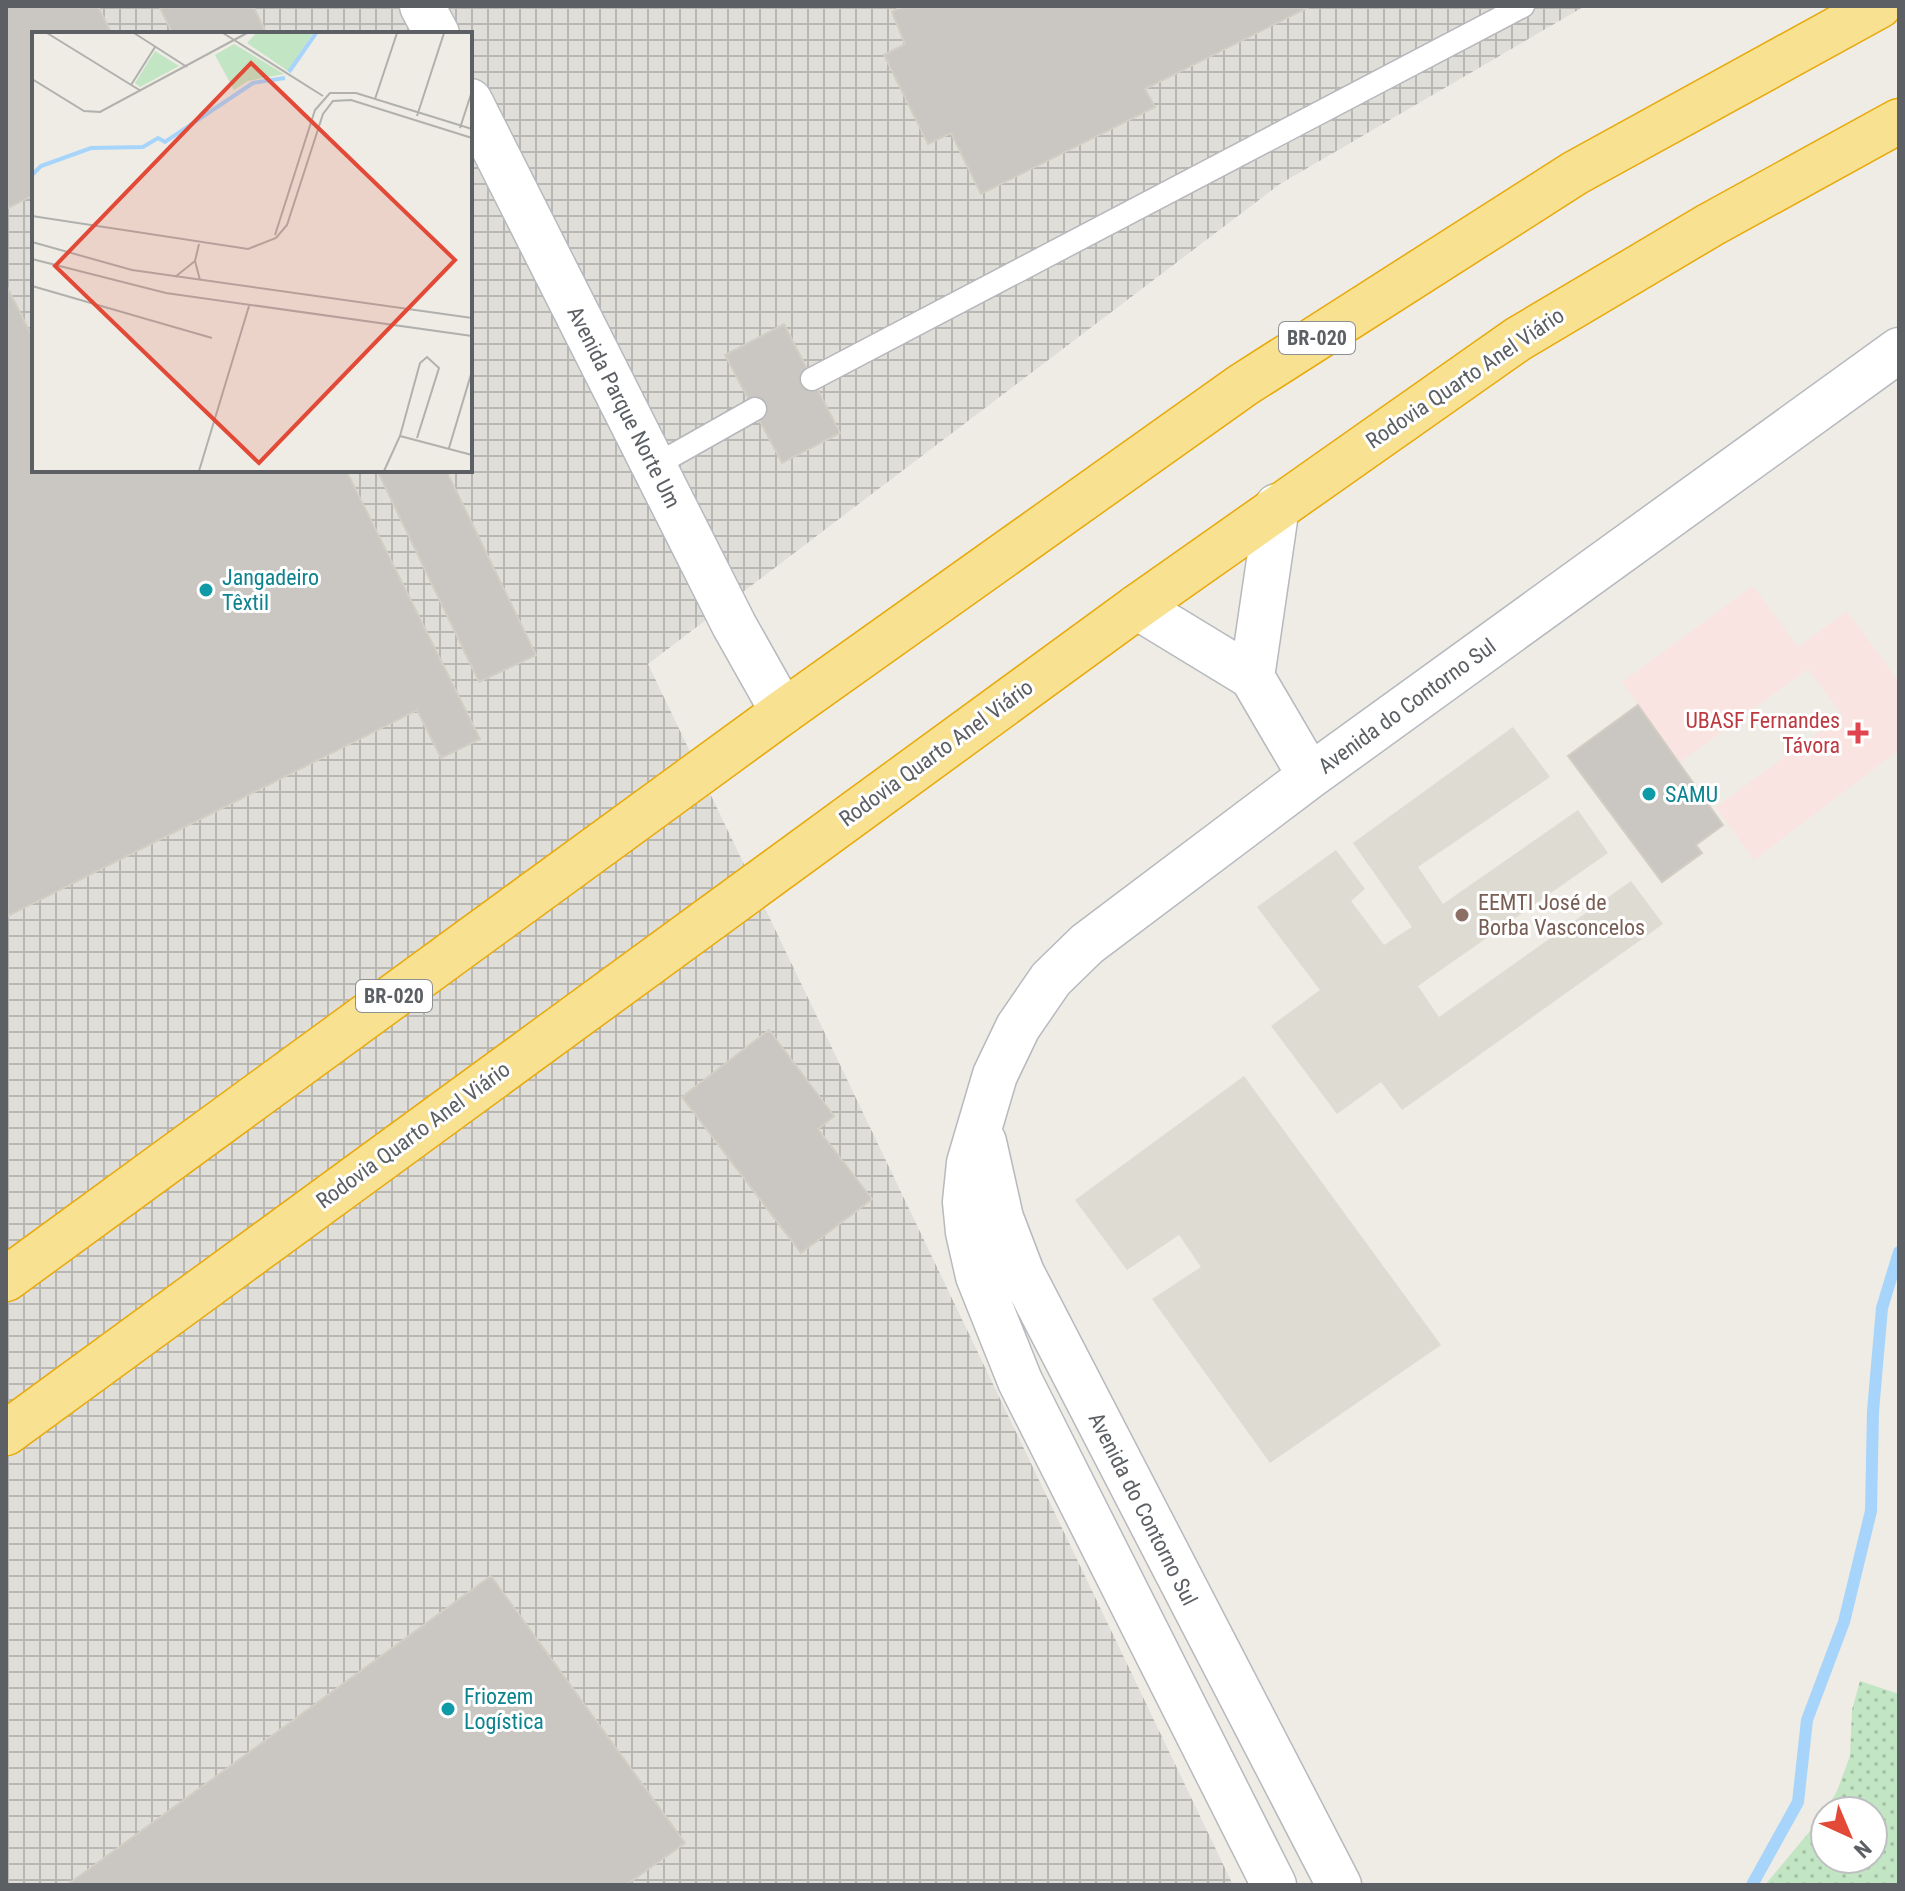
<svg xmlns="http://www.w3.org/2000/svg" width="1905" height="1891" font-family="'Roboto Condensed',sans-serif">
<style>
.industrial{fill:url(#industrial-grid);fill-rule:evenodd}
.education{fill:#dedbd3}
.medical{fill:#fae4e1}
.park{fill:url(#park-dots)}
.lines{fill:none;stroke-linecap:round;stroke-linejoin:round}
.stream{stroke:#a7d4fb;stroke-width:12}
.building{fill:#cac7c2;stroke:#d3cec3;stroke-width:2}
.lane-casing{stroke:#b5b7bb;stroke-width:25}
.secondary-casing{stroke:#b6b9be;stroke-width:47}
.highway-casing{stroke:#e8a90a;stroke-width:47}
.lane{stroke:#fff;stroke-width:22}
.secondary{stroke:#fff;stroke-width:44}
.highway{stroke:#f8e191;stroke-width:44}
.culture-dot{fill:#0f9aa8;stroke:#fff;stroke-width:3}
.health-dot{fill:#e0444e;stroke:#fff;stroke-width:3}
.education-dot{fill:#8d6e63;stroke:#fff;stroke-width:3}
.labels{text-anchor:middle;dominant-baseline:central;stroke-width:6;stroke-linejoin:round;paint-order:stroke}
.shield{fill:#fff;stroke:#8d9092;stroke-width:2}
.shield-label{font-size:20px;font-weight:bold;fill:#5c6064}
.street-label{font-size:22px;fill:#5c6064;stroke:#fff}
.culture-label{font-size:22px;fill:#0d838f;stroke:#fff;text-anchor:start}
.health-label{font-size:22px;fill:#be3a42;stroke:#fff;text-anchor:end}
.education-label{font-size:22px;fill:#785e54;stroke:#fff;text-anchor:start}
.inset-river{fill:none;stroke:#a7d4fb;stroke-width:4}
.inset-road{fill:none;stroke:#b0b0ad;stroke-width:2}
.view{fill:#e24937;fill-opacity:0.15;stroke:#e24937;stroke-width:4}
.inset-edge{fill:none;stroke:#5c6064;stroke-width:4}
</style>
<defs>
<pattern id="industrial-grid" width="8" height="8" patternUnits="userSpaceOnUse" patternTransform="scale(2)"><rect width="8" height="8" fill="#e0ded9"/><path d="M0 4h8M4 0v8" fill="none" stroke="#b9b7b4"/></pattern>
<pattern id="park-dots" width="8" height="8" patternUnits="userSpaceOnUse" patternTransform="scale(2)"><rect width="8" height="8" fill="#c2e5c3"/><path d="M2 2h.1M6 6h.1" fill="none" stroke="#a1bda2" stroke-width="1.8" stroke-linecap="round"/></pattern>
</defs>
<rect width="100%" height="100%" fill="#eeece4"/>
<path class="industrial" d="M6 6H1585L1280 184 648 664 1233 1885H6ZM34 34H470V470H34Z"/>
<path class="education" d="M1513 727 1550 777 1418 867 1443 904 1578 810 1608 853 1418 986 1439 1017 1631 881 1663 924 1402 1110 1381 1082 1337 1114 1271 1026 1320 990 1257 907 1336 850 1365 889 1351 901 1384 945 1412 927 1353 843Z
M1244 1076 1441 1345 1270 1463 1152 1299 1201 1267 1179 1235 1127 1270 1075 1200Z"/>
<path class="medical" d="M1753 586 1798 647 1847 611 1899 682V750L1754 860 1716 807 1842 715 1808 669 1679 763 1622 682Z"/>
<path class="park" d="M1860 1681 1899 1694V1885H1765L1825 1813V1859H1873V1811H1826L1837 1791 1850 1756 1852 1710Z"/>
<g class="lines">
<path class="stream" d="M1752 1885 1798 1802 1807 1720 1844 1622 1871 1511 1873 1411 1882 1308 1899 1252"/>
</g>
<path class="building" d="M6 6H98L112 34H34V195L6 209Z
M159 6H253L267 34H173Z
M903 6H1311L1145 89 1155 107 981 194 951 133 928 144 884 55 905 44 892 12Z
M6 285 34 340V470H346L480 739 441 758 417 710 6 917Z
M784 324 840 433 782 463 725 355Z
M377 470H446L536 655 479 682Z
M1638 705 1723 825 1696 845 1702 853 1662 882 1568 756Z
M769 1030 834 1116 818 1129 872 1199 801 1253 682 1097Z
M491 1576 685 1843 626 1885H67Z"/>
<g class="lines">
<g class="lane-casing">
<path id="lane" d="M812 379 1523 6
M654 466 755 409"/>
</g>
<g class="secondary-casing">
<path id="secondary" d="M422 6 437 34
M470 101 734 625 783 712
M1137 607 1252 677 1310 776
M1252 677 1277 506
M984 1142 1001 1218 1022 1273 1339 1885
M1274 1885 1020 1381 978 1276 968 1232 965 1202 969 1163 995 1075 1018 1027 1051 979 1087 944 1310 776 1899 350"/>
</g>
<g class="highway-casing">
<path id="highway" d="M6 1279 783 712 1243 385 1575 173 1879 6
M6 1433 1137 607 1518 339 1710 225 1899 121"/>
</g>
<use href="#lane" class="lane"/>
<use href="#secondary" class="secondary"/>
<use href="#highway" class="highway"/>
</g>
<g class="culture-dot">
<circle cx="206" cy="590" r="8"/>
<circle cx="1649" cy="794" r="8"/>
<circle cx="448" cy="1709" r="8"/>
</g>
<path class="health-dot" d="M1854 721h8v8h8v8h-8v8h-8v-8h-8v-8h8z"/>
<circle class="education-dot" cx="1462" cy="915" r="8"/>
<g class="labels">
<g class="shield">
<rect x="1279" y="322" width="76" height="32" rx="6"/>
<rect x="356" y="980" width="76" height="32" rx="6"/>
</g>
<g class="shield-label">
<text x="1317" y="338">BR-020</text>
<text x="394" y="996">BR-020</text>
</g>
<g class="street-label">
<text transform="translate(1465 378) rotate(-34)">Rodovia Quarto Anel Viário</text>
<text transform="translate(624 407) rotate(63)">Avenida Parque Norte Um</text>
<text transform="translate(1407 706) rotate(-36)">Avenida do Contorno Sul</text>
<text transform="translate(936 753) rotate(-36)">Rodovia Quarto Anel Viário</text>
<text transform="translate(413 1135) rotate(-36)">Rodovia Quarto Anel Viário</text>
<text transform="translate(1143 1509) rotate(63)">Avenida do Contorno Sul</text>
</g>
<g class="culture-label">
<text x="222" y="577">Jangadeiro<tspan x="222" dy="25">Têxtil</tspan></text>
<text x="1665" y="794">SAMU</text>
<text x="464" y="1696">Friozem<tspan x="464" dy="25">Logística</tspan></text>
</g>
<g class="health-label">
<text x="1840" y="720">UBASF Fernandes<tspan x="1840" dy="25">Távora</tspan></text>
</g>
<g class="education-label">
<text x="1478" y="902">EEMTI José de<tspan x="1478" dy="25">Borba Vasconcelos</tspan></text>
</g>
</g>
<g transform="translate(32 32)">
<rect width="440" height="440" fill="#eeece4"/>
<path d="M224 1H281L256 39 215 11ZM202 12 252 42 216 49 202 58 183 23ZM123 19 147 34 108 55 103 51Z" fill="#c2e5c3"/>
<path class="inset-river" d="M257 40 284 1M0 143 9 134 59 116 111 115 126 106 133 110 221 51 253 46"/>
<path class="inset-road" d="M15 1 109 59M102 1 155 35M191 1 291 64M0 47 52 79 68 80 215 1M99 53 123 15M343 67 365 1M385 84 412 1M428 96 440 59M0 184 216 217 244 206 255 193 291 82 301 69 319 68 440 106M243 203 283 78 298 61H324L440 97M0 210 100 238 440 286M167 212 163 229 168 248M0 227 134 261 440 304M143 245 163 229M0 254 180 306M368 404 440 423M417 416 440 339M167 439 217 274M352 439 368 404 388 331 395 325 407 336 385 406"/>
<path class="view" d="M219 31 423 228 227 431 23 234Z"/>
<rect width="440" height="440" class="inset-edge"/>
</g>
<rect width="1905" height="1891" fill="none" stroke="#5c6064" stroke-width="16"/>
<g transform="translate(1849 1835) rotate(136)"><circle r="38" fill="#ffffff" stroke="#bebfc1" stroke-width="2"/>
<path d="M0-6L14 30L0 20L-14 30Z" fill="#e24937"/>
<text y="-12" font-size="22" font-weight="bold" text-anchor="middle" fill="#5c6064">N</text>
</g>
</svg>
